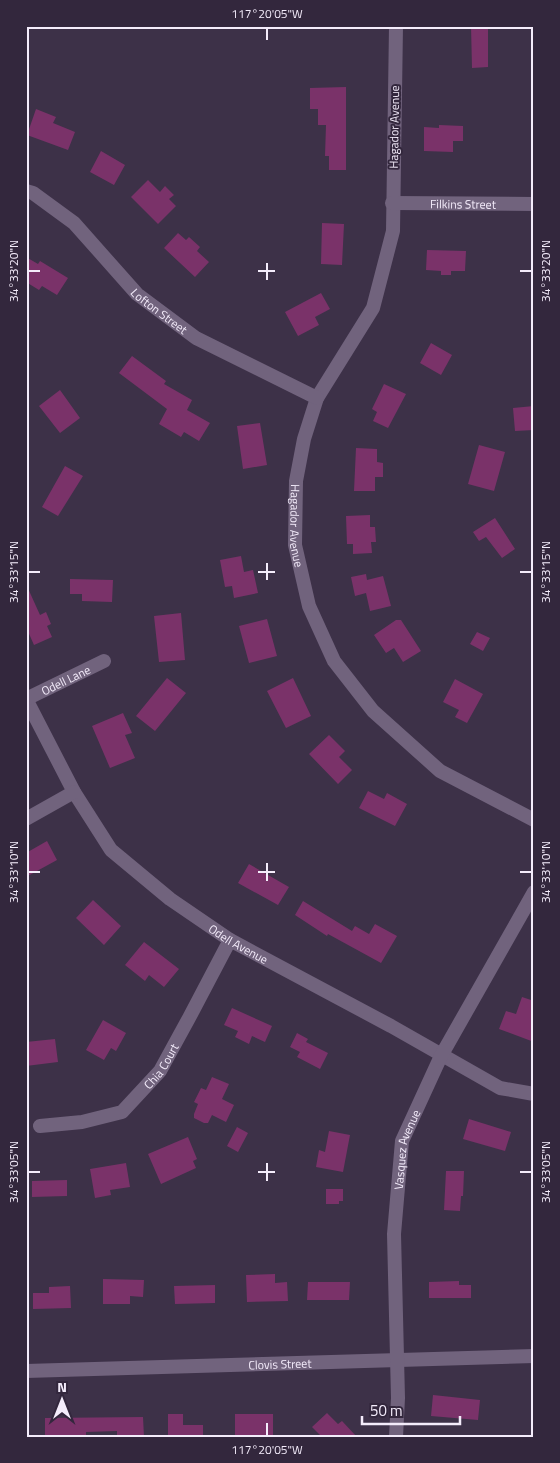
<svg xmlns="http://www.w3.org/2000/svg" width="560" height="1463" font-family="'Titillium Web',sans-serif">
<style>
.building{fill:#7a3269}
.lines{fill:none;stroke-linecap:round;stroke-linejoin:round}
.street{stroke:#71637d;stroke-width:14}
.ticks{fill:none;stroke:#f4ecfb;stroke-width:2}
.labels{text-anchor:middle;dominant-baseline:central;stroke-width:4;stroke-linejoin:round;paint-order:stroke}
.street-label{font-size:12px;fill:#f4ecfb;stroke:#33273d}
.neatline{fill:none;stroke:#f4ecfb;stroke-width:2}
.ticks-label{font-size:12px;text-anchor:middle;fill:#f4ecfb}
</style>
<rect width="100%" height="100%" fill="#3d3148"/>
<path class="building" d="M471 26H488V67L472 68Z
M346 87V170H329V156H325L326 125H318V109H310V88Z
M36 109 56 117 53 123 75 132 68 150 27 135Z
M439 125 463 126V141H453V152L424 151V127L439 128Z
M101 151 125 165 114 185 90 172Z
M148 180 160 192 165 186 174 195 169 199 176 206 158 224 131 197Z
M322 223 344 224 342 265 321 264Z
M178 233 186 240 189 237 200 247 197 251 209 262 195 277 164 248Z
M427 250 466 251 465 271H451V275H441V271L426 270Z
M26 257 38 264 40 261 68 278 57 295 42 286 39 290 26 282Z
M321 293 330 309 315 317 319 325 298 336 285 312Z
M431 343 452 355 441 375 420 363Z
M132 356 166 381 164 384 192 400 187 410 210 423 199 441 184 432 181 437 159 424 167 409 119 373Z
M384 384 406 394 388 428 373 421 377 412 372 409Z
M60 390 80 418 60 433 39 406Z
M534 406V430L515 431 513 408Z
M260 423 267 465 243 469 237 426Z
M479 445 505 452 494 491 468 484Z
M356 448 377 449V462L383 463V477H375V491H354Z
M65 466 83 476 58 516 42 507Z
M370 515V527H375L376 542H371L372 553 353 554V544H347L346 516Z
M495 518 515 549 502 558 486 537 479 541 473 532Z
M241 556 244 572 253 570 258 593 234 598 232 586 225 587 220 560Z
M366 574 367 580 383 576 391 606 370 611 366 593 355 596 351 577Z
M70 579 113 580 112 602 82 601V594H70Z
M26 584 40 615 46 612 51 624 47 626 52 637 34 645 26 627Z
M181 613 185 660 159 662 154 616Z
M267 619 277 656 249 663 239 626Z
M396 620H401L421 651 403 662 394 648 386 653 374 635Z
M477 632 490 638 483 651 470 644Z
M167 678 186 693 155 731 136 716Z
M293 678 311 716 286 728 267 691Z
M455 679 483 694 467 723 455 717 459 710 443 702Z
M123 713 132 733 125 735 135 758 110 768 92 726Z
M329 735 345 751 339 757 352 770 338 784 309 754Z
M368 791 384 799 387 793 407 804 395 826 359 808Z
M47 841 57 860 26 877V853Z
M249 864 289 887 278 905 238 883Z
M93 900 121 926 104 945 76 918Z
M303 901 352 931 355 926 369 934 375 924 397 936 381 963 328 934 327 936 295 915Z
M144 942 179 969 164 987 149 975 145 981 125 965Z
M522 997 534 1001V1042L499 1029 506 1011 516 1014Z
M232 1008 272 1026 265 1042 252 1036 249 1044 235 1037 238 1031 224 1025Z
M103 1020 126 1033 116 1051 111 1048 104 1060 86 1050Z
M297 1033 308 1039 306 1042 328 1053 320 1069 297 1057 300 1052 290 1047Z
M55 1039 58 1062 26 1066V1042Z
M212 1077 229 1084 222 1099 234 1105 226 1122 212 1115 208 1123H204L194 1118V1114L198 1104 194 1102 201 1088 206 1090Z
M469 1119 511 1132 505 1151 463 1139Z
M237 1127 248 1133 238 1152 227 1146Z
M329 1131 350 1135 343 1172 316 1167 319 1150 325 1152Z
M188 1137 197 1159 193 1161 196 1168 161 1184 148 1154Z
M126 1163 130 1187 110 1190 111 1195 95 1198 90 1169Z
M446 1171H464L463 1196H461L460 1211 444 1210Z
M67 1180V1196L32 1197V1181Z
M326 1189H343V1201H339V1204H326Z
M275 1274V1283L287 1282 288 1301 247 1302 246 1275Z
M103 1279 144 1280 143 1297 130 1296V1304H103Z
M459 1281V1285H471V1298H429V1282Z
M308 1282H350L349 1300H307Z
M215 1285V1303L175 1304 174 1286Z
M70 1286 71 1308 33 1309V1293H49V1287Z
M433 1395 480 1400 478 1420 431 1416Z
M327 1413 338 1424 342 1421 357 1437H322L312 1427Z
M168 1414H183V1425H203V1437H168Z
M235 1414H273V1437H235Z
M143 1417 144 1437H117V1431L86 1432V1436H45V1418Z"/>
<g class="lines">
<g class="street">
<path id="s1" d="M396 26 393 231 373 308 317 398 304 439 296 481 295 545 309 606 334 661 373 711 440 771 534 820"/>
<path id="s2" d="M26 191 33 193 74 223 137 294 196 338 317 398"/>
<path id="s3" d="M392 203 534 204"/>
<path id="s4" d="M26 699 74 792 111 850 170 899 230 940 391 1026 500 1088 534 1094"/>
<path id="s5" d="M26 699 104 661"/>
<path d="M26 819 74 792"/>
<path id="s6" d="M40 1126 82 1122 122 1112 160 1071 189 1018 230 940"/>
<path id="s7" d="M26 1371 534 1356"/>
<path id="s8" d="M396 1437 398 1398 394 1234 402 1141 441 1056 534 892"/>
</g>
</g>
<path class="ticks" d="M267 28V40M267 263V280M28 271H40M258 271H275M520 271H532M267 563V580M28 572H40M258 572H275M520 572H532M267 863V881M28 872H40M258 872H275M520 872H532M267 1163V1181M28 1172H40M258 1172H275M520 1172H532M267 1423V1436"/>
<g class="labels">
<g class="street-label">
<text transform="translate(394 127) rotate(-89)">Hagador Avenue</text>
<text stroke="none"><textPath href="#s3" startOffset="71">Filkins Street</textPath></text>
<text stroke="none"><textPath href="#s2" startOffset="181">Lofton Street</textPath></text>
<text stroke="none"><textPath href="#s1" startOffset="521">Hagador Avenue</textPath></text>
<text stroke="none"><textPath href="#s5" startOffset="44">Odell Lane</textPath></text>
<text stroke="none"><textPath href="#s4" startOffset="332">Odell Avenue</textPath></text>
<text stroke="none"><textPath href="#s6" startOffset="144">Chia Court</textPath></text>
<text stroke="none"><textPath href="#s8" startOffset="289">Vasquez Avenue</textPath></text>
<text stroke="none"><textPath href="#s7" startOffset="254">Clovis Street</textPath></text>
</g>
</g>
<rect width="560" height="1463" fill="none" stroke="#33273d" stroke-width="55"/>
<g transform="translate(62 1400)" stroke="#33273d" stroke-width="4" paint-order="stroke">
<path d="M0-4L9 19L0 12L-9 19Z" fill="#f4ecfb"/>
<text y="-8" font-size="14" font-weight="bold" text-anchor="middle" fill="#f4ecfb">N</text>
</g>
<path d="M362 1416v8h98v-8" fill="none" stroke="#f4ecfb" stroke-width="2.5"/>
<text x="370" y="1416" font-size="15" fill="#f4ecfb" stroke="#33273d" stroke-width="4" paint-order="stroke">50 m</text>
<rect x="28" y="28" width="504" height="1408" class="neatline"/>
<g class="ticks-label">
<text x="267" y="18">117°20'05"W</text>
<text transform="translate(14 271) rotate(-90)" y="4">34°33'20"N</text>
<text transform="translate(546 271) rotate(-90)" y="4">34°33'20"N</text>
<text transform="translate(14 572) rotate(-90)" y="4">34°33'15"N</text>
<text transform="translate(546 572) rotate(-90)" y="4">34°33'15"N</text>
<text transform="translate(14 872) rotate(-90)" y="4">34°33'10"N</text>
<text transform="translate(546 872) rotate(-90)" y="4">34°33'10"N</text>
<text transform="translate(14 1172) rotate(-90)" y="4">34°33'05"N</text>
<text transform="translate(546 1172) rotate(-90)" y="4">34°33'05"N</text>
<text x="267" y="1454">117°20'05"W</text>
</g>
</svg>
